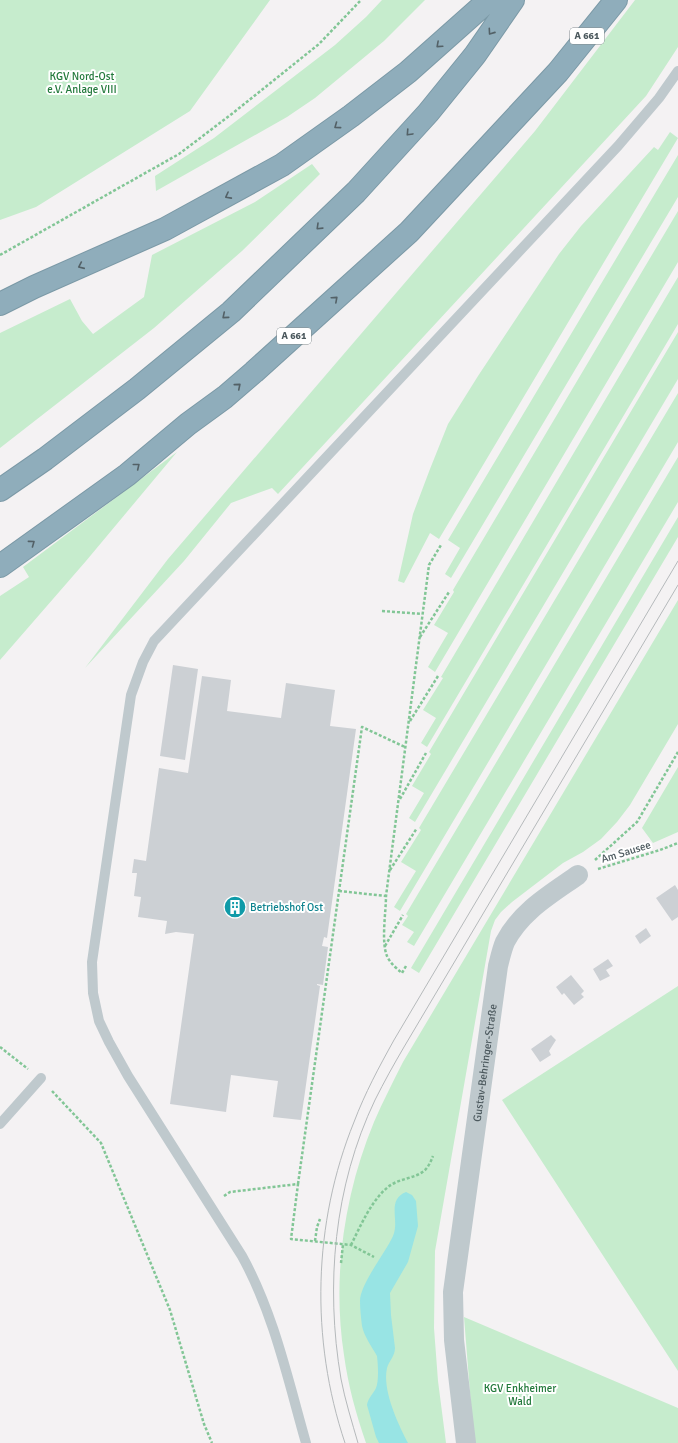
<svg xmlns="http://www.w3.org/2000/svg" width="678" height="1443" font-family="Signika,sans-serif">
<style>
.green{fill:#c6eccd}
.water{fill:#98e4e4}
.building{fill:#ccd0d4}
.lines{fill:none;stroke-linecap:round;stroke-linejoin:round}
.motorway-casing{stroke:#7b99a6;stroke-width:24}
.path{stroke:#82c696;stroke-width:2.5;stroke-dasharray:3 2;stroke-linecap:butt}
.service{stroke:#bfc9cd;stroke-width:10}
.minor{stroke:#bfc9cd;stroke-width:20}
.motorway{stroke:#8fadbb;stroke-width:22}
.tram{stroke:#b5b9bb;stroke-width:1}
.oneway{stroke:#536167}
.labels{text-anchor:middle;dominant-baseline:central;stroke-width:4;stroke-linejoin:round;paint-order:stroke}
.shield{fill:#fff;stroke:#828b8e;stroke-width:1}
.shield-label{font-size:10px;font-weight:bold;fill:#4c595e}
.park-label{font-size:11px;fill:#22793b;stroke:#fff}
.street-label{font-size:11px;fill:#4c595e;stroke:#fff}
.culture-label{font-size:11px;fill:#0d838f;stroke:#fff;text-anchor:start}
</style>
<rect width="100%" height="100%" fill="#f4f2f3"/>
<path class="green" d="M0 0H270L190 111 36 207 0 220Z
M382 0H425L384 41 315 98 287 117 156 191 155 176 214 138 335 45 366 17Z
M635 0H678V47L646 96 278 494 272 488 231 503 184 561 85 668 168 559 535 131Z
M670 132 678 138 439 539 430 533 404 583 398 581 413 514 430 469 448 424 478 376 559 254 581 226 654 147 658 150Z
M678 155V197L451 578 445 574 460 548 448 540Z
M312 164 320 174 242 251 154 328 0 448V333L70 299 82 321 93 334 144 297 152 255 255 202Z
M678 211V262L435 672 428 667 448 633 434 625 454 592 453 590Z
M678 277V324L427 747 421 743 436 718 423 710 443 678 441 677Z
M678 332V379L415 822 409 818 424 793 412 786 431 754 429 752Z
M678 393V442L400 911 394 907 416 871 401 862 421 830 419 828Z
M177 452 86 561 0 660V596L29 577 23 567Z
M678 457V502L414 946 407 942 414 932 402 925 408 916 406 914Z
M678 517V537L419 973 411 968Z
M678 600V724L630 805 617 822 601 839 583 852 563 863 512 902 501 912 495 920 491 931 435 1251 434 1328 438 1381 446 1443H366C356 1414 348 1385 344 1355 332 1278 344 1194 374 1122 383 1101 393 1082 403 1062Z
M678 767V832L653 843 642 828Z
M678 986V1371L502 1100Z
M464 1317 678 1408V1443H474Z"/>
<path class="water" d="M406 1192 412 1195 416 1201 418 1226 408 1262 390 1293 391 1315 395 1348C395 1356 389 1361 387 1368 382 1390 398 1424 408 1443H379L376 1437 367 1405C368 1398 373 1394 376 1388 379 1381 378 1364 377 1356 372 1347 364 1336 362 1326 361 1318 360 1309 360 1301 360 1284 386 1252 393 1236 400 1220 386 1200 406 1192Z"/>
<path class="building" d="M173 665 198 669 185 760 160 756Z
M202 676 231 680 227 711 281 718 286 683 335 690 330 726 356 729 327 938 324 937 322 946 328 947 323 985 317 984V985L320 986 301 1120 273 1117 278 1081 231 1075 226 1112 170 1104 194 934 176 932 165 934 167 921 138 917 141 897 134 896 137 873H132L134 859 146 861 159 768 188 773Z
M675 885 678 890V917L672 921 656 898Z
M646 928 651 936 640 944 635 936Z
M608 959 613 966 606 970 610 976 600 981 593 969Z
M571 975 584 991 581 994 584 997 574 1005 564 993 562 995 556 987Z
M551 1035 556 1040 549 1051 551 1055 540 1062 531 1049Z"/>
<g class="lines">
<g class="motorway-casing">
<path id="motorway" d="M0 304 34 287 165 229 282 165 351 116 408 72 489 0
M0 490 45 459 137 389 231 312 356 192 428 113 475 55 513 0
M0 566 127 475 188 424 225 397 254 372 409 232 558 72 616 0"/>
</g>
<path class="path" d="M0 255 179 154 233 113 319 44 361 0
M382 611 422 614
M420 637 449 592
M410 721 438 676
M400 799 426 753
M595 860 637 822 678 752
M598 869 660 850 678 843
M390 870 417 828
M339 891 386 896
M385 946 403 915
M406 966 402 973C397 969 390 963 387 956 381 942 386 912 386 896L429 565 441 545
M0 1047 28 1069
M52 1091 101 1143 170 1310 204 1424 212 1443
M298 1184 362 727 405 747
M224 1196 230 1192 298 1184 291 1239 351 1245 374 1257
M315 1241 317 1227 320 1219
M351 1245C361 1225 371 1201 388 1187 399 1178 415 1179 425 1170 429 1166 431 1161 433 1156
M341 1263 343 1244"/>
<path class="service" d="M0 1124 41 1078
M306 1443C288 1380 274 1314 242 1256L128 1076 109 1042 99 1021 93 993 92 962 131 695 143 662 154 641 618 146 659 98 678 71"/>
<path class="minor" id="s1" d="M466 1443 454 1340 453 1292 498 966C500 958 502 949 505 942 521 911 551 894 578 875"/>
<use href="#motorway" class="motorway"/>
<path class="tram" d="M345 1443C310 1339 313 1223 354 1122 365 1093 379 1067 394 1040L678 561
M358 1443C352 1422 345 1400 341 1379 325 1285 334 1186 375 1100 384 1082 394 1064 404 1047L678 585"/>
</g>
<defs><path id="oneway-chevron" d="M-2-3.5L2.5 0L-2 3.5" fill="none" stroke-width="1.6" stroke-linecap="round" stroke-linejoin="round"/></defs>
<g class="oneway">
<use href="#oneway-chevron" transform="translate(491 32) rotate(125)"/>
<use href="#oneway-chevron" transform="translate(439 45) rotate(138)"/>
<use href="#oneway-chevron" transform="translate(337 126) rotate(144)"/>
<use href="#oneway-chevron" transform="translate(409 133) rotate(133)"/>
<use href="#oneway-chevron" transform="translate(228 196) rotate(152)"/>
<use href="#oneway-chevron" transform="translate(319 227) rotate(136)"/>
<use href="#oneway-chevron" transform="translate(81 266) rotate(156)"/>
<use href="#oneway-chevron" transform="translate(335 299) rotate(-42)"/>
<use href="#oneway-chevron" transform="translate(225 316) rotate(140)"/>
<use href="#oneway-chevron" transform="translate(238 386) rotate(-40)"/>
<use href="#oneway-chevron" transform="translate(137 466) rotate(-39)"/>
<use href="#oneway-chevron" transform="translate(32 543) rotate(-36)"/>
</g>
<defs>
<g id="building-disc" transform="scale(1.15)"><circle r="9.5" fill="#0f9aa8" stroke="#fff"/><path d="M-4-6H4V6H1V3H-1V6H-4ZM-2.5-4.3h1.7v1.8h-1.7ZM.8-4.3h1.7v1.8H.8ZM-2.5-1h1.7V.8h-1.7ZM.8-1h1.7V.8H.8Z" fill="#fff"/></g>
</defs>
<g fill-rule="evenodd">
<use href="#building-disc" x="235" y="907"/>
</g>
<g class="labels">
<g class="shield">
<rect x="570" y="28" width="34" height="16" rx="3"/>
<rect x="277" y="328" width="34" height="16" rx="3"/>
</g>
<g class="shield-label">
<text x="587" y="36">A 661</text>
<text x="294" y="336">A 661</text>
</g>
<g class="park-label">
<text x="82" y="76">KGV Nord-Ost<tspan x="82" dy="13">e.V. Anlage VIII</tspan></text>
<text x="520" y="1388">KGV Enkheimer<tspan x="520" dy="13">Wald</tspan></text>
</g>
<g class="street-label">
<text transform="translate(626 852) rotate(-17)">Am Sausee</text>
<text stroke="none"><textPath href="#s1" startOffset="383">Gustav-Behringer-Straße</textPath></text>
</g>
<g class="culture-label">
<text x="250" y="907">Betriebshof Ost</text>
</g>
</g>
</svg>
